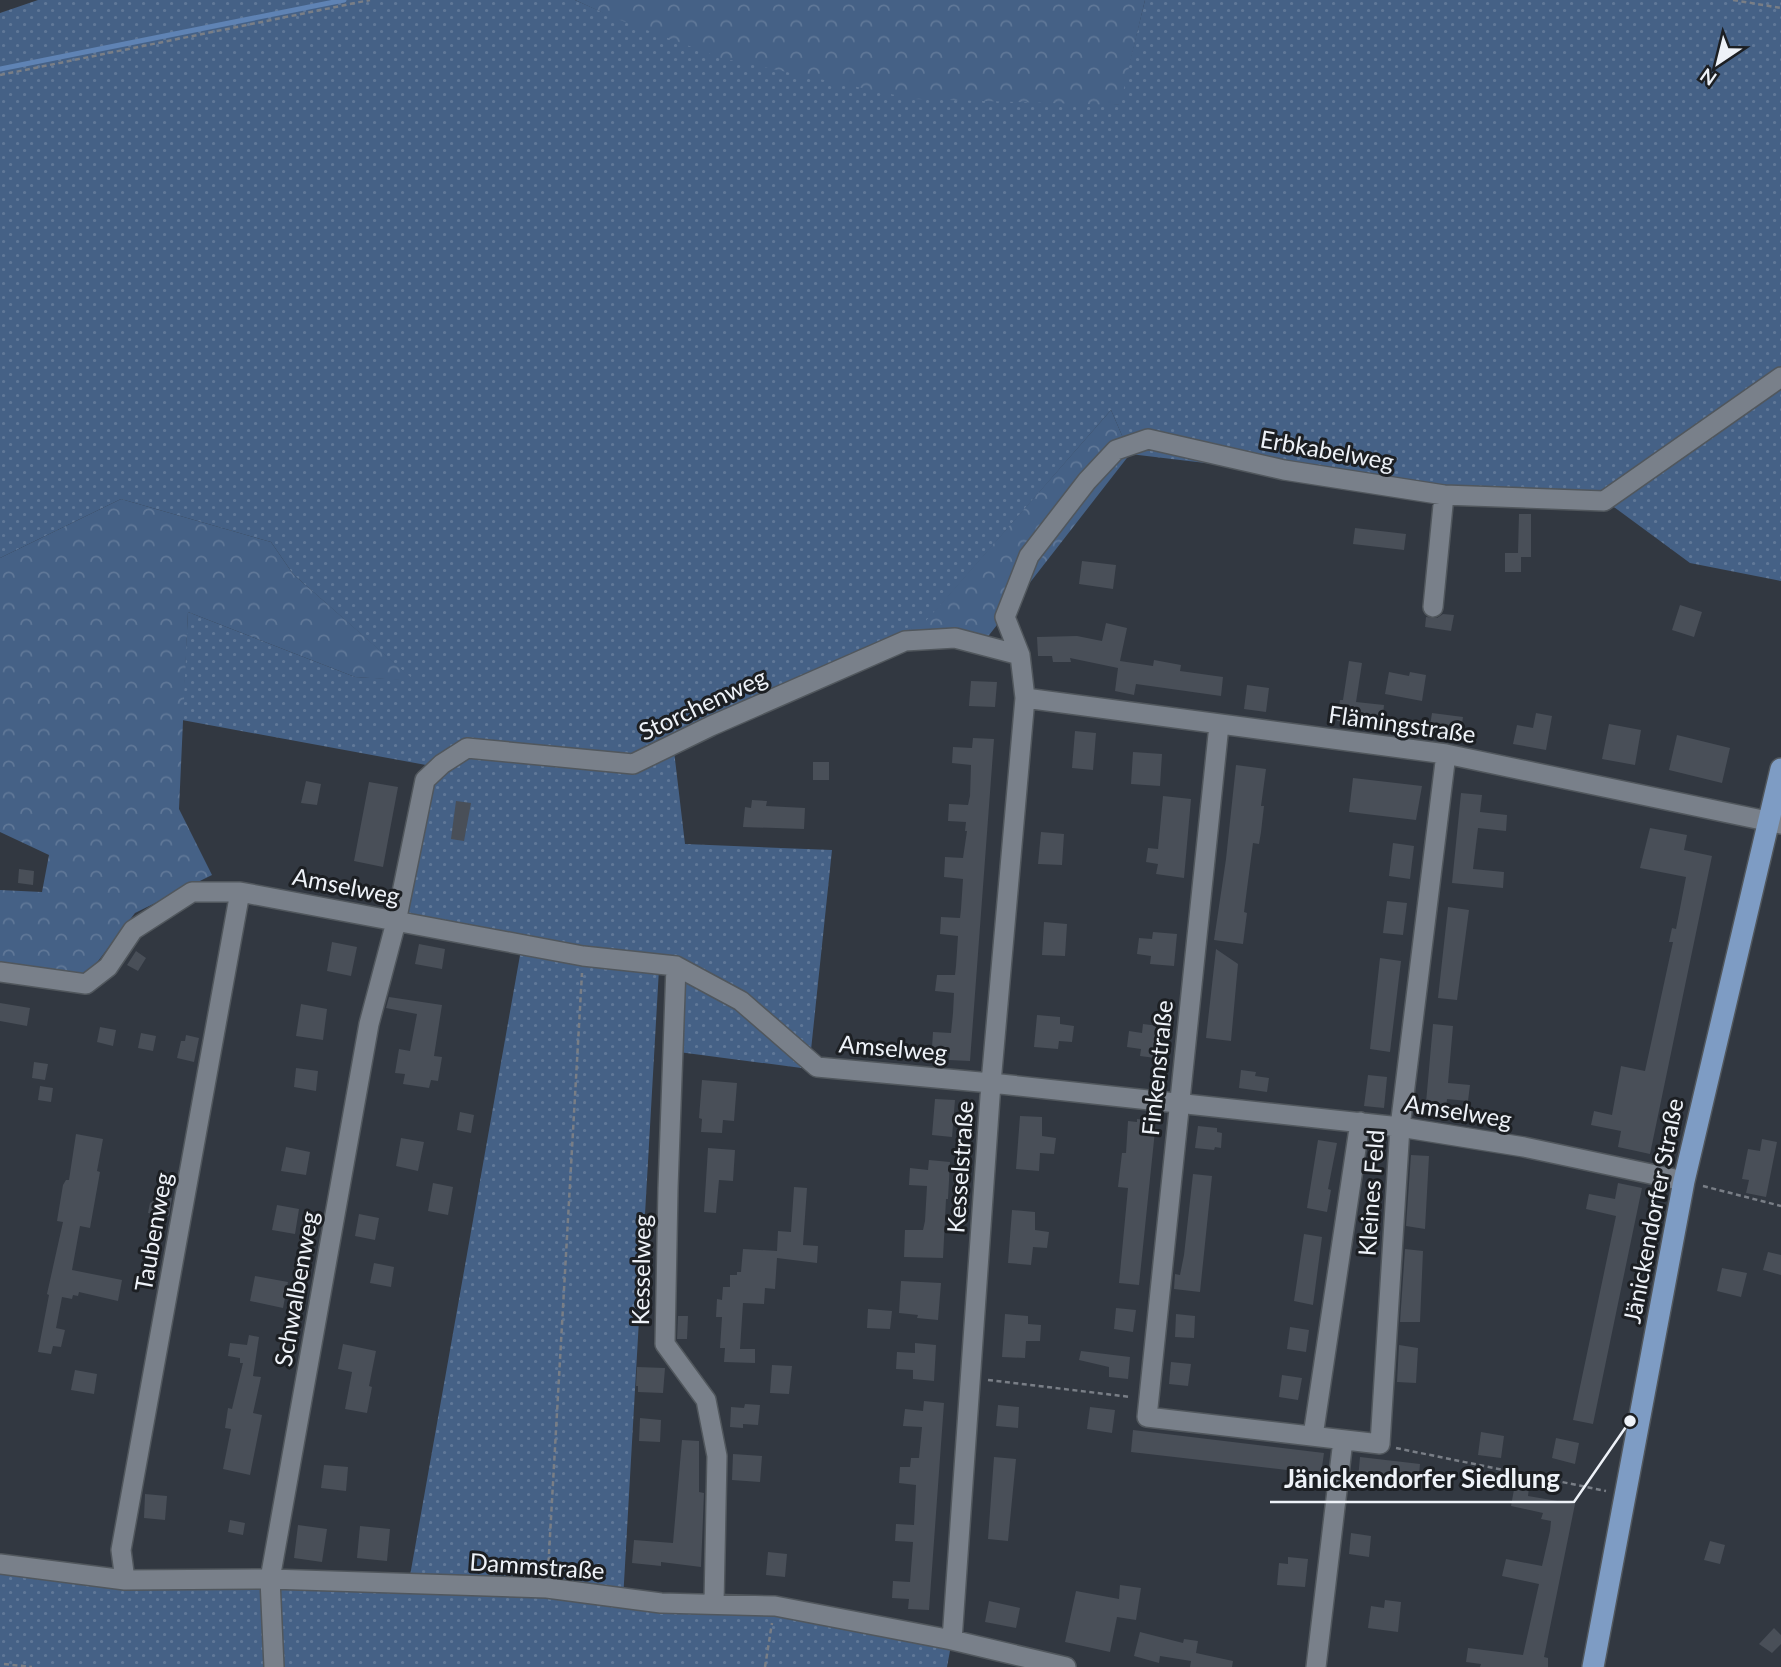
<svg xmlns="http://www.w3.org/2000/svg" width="1781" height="1667" viewBox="0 0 1781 1667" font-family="Lato,sans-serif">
<defs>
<pattern id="grass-dots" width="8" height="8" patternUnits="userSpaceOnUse" patternTransform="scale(1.75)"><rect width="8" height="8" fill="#456186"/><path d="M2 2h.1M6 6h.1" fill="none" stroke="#607898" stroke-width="1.8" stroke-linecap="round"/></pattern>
<pattern id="forest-crowns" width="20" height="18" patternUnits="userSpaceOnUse" patternTransform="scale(1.75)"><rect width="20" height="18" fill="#456186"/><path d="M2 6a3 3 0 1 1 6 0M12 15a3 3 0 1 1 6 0" fill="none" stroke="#607898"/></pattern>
</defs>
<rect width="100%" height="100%" fill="#323841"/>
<path fill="url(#grass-dots)" d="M38,0H575L602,12L1119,105L1145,0H1781V581L1690,563L1599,496L1437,491L1130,454L1111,410L925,623L672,734L685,844L832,850L809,1069L671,1051L669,971L659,969L623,1600L714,1603L952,1640L947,1667H0V1564L408,1587L522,944L399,920L426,765L182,720L188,612L355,677L413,680L293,574L271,542L121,499L0,558V13Z"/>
<path fill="url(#forest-crowns)" d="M575,0H1145L1120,105L914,99L721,58L612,17Z
M1111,410L1130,454L979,648L895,636L925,622Z
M121,499L271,542L293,574L415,681L355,677L188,612L179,809L212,875L135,913L85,978L0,964V890L42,892L49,855L0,832V558Z"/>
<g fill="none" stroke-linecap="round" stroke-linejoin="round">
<path stroke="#5f83b4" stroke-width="5" d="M0,69L344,0"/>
</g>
<path fill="#494f58" d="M1519,514H1531V557H1521V572H1505V553H1518Z
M1355,528L1406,534L1404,550L1353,544Z
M1082,561L1116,565L1113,589L1079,584Z
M1680,605L1702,612L1694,637L1672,630Z
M1443,614L1454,615L1451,631L1425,627L1426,617L1437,618Z
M1106,623L1127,628L1120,661L1153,666L1154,660L1181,665L1180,671L1223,677L1221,696L1136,684L1134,695L1115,691L1118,668L1070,658L1071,662H1053L1052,656H1038L1037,637L1077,636L1102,641Z
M1349,661L1362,663L1356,702L1384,705L1382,726L1337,721L1340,700H1343Z
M1389,672L1409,676L1410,672L1426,675L1422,701L1385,694Z
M971,681L997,682L995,707L969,706Z
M1247,685L1269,688L1266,712L1244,709Z
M1432,713L1463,717L1460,738L1429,732Z
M1536,713L1552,716L1546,750L1513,744L1517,725L1533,728Z
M1609,724L1641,730L1635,765L1602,759Z
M1075,731L1096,733L1093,770L1072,768Z
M1677,735L1730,748L1722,783L1669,770Z
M973,738L994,739L970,1061L949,1060L950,1050L932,1048L933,1032L951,1033L953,1013L954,993L935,991L937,975H955L956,966L958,936L940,934L941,917L960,918L961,909L963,879L944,877L945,857L963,858L967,831H965L966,822L948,821L949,804L968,805L970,796L971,765L952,763L953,747L972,748Z
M1133,752L1162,754L1160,786L1131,784Z
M813,762H829V780H813Z
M1236,765L1266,769L1261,806H1264L1261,832L1259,844L1253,843L1244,912L1247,913L1243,944L1214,940L1226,859Z
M1353,778L1422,786L1416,820L1349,812Z
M306,781L321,784L317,805L301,803Z
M369,782L398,787L383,867L354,861Z
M1461,793L1482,795L1480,812L1507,815L1506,831L1478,828L1473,869L1504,872L1503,888L1452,883Z
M1163,796L1191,799L1184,878L1156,874L1158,864L1146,862L1148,848L1158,849Z
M752,800L767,801L766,806L805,808L804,829L743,827L745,807L751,808Z
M456,801L471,803L464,841L451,839Z
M1650,828L1687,835L1684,850L1712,856L1650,1154L1618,1147L1621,1131L1591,1125L1594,1111L1612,1115L1621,1066L1645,1071L1673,942H1669L1672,928L1676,929L1686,877L1640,868Z
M1041,832L1064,834L1062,865L1038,864Z
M1393,843L1414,846L1410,879L1389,876Z
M19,869L34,871L33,885L18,883Z
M1387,901L1407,903L1403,935L1383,933Z
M1448,907L1469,910L1457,1000L1438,998Z
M1044,922L1067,924L1065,956L1042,955Z
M1153,932L1177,934L1174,966L1150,964L1151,956L1137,954L1139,938L1152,939Z
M332,942L357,947L351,976L327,971Z
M419,944L445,949L442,969L415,964Z
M1216,949L1238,964L1231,1041L1206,1038Z
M136,951L146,958L138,971L127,965Z
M1380,958L1401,961L1390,1052L1370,1049Z
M389,997L442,1005L434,1056L442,1057L438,1081L431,1080L429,1088L403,1084L405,1074L395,1073L399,1049L410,1051L417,1014L386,1008Z
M0,1003L30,1008L27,1026L0,1021Z
M301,1004L327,1009L323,1040L296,1036Z
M1037,1015L1060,1017V1024L1074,1026L1072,1042L1059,1041L1058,1049L1034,1047Z
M1143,1024L1167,1027L1163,1059L1140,1056L1141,1049L1127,1047L1129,1031L1142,1033Z
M1433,1024L1453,1026L1448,1083L1470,1085L1468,1101L1447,1099L1445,1116L1425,1114Z
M100,1027L116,1030L113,1046L97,1042Z
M141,1033L156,1036L153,1051L138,1048Z
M186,1035L199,1038L194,1062L177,1058L181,1041H185Z
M34,1062L48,1064L45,1080L32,1078Z
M296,1068L318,1071L316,1091L294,1087Z
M1241,1070L1256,1072L1255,1076L1269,1078L1267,1092L1239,1088Z
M1368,1075L1387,1077L1384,1108L1364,1106Z
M702,1080L737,1083L734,1121L723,1120L722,1133L701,1132L702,1119L699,1118Z
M40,1086L53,1088L51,1102L38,1100Z
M935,1099L955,1100L952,1137L932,1135Z
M460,1112L474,1115L471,1133L457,1130Z
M1020,1116L1042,1117V1136L1056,1138L1054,1154L1040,1153L1039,1171L1016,1169Z
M1137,1119L1156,1121L1139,1285L1119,1283L1128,1188L1118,1187L1122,1153H1126L1128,1121L1137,1122Z
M1198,1126L1217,1128V1132L1222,1133L1221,1148L1215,1147L1214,1150L1195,1148Z
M76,1134L103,1139L97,1171L100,1172L90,1228L80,1226L72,1270L122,1280L118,1301L79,1292L78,1296L73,1295L72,1299L62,1297L56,1328L65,1330L61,1347L53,1346L51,1354L38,1352L49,1295L47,1294L63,1222L57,1221L63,1185L66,1180H69Z
M401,1138L424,1142L418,1171L396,1166Z
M1762,1139L1777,1142L1766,1197L1746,1193L1749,1180L1742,1179L1748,1149L1760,1151Z
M1318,1140L1337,1143L1328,1189L1331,1190L1327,1212L1307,1208Z
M286,1147L310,1152L306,1175L281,1171Z
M708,1148L735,1150L733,1181L719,1180L716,1213L704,1212Z
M1411,1155L1429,1156L1425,1229L1406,1226Z
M929,1160L950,1162L948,1199H946L943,1258L904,1257L905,1230H923L925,1221L927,1186L909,1185L910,1168L928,1170Z
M1193,1174L1212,1176L1200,1292L1174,1289L1175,1274L1180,1275L1184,1255Z
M433,1183L453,1187L448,1215L428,1211Z
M1618,1183L1642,1188L1593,1424L1573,1420L1616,1216L1586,1209L1589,1194L1615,1199Z
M794,1187L807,1188L803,1245L818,1246L817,1263L777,1258L775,1289L765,1288L764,1304L743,1303L740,1349H755V1363L724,1362L725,1348H720L722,1317H716L717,1299L722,1300L723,1287H730V1275H737V1272H741L743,1249L777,1251L778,1231L791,1232Z
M160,1196L172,1198L169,1216L148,1213L150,1203Z
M277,1205L299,1209L295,1234L272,1230Z
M1012,1210L1035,1212V1230L1049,1232L1047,1248L1033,1247L1031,1265L1008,1263Z
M359,1214L379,1218L375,1240L355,1236Z
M1304,1234L1322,1237L1313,1305L1294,1301Z
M1405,1249L1423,1251L1420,1322H1400Z
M1768,1252L1781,1255V1275L1763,1270Z
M374,1263L394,1267L391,1287L370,1283Z
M1722,1268L1747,1273L1741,1297L1717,1291Z
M255,1276L288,1282L283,1308L250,1301Z
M901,1281L941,1283L938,1320L917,1318L918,1315L899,1313Z
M1116,1308L1136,1310L1133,1332L1114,1329Z
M868,1309L892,1311L890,1329L867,1328Z
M1005,1314L1028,1316V1324L1041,1325L1040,1341H1026L1025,1358L1002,1357Z
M1176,1314L1195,1316L1194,1338L1175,1337Z
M678,1316H688L687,1339H677Z
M1290,1327L1309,1330L1306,1352L1287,1349Z
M249,1335L259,1337L253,1376L261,1377L253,1413L262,1415L250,1475L223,1469L231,1429L225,1428L228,1408L232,1409L243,1363H240V1358L228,1356L230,1343L247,1345Z
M915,1343L936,1345L934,1381L913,1379V1370L896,1369L897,1352L915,1353Z
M343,1344L376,1351L369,1386L372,1387L367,1413L345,1409L352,1372L338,1369Z
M1399,1345L1418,1348L1416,1383L1397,1382Z
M1081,1351L1130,1357L1128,1379L1109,1377V1367L1079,1360Z
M1171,1362L1191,1364L1188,1386L1169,1384Z
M772,1365L792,1366L789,1394L770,1393Z
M637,1367L665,1368L663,1393L638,1392V1386H636Z
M75,1370L97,1374L94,1394L71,1390Z
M1282,1375L1302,1378L1298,1400L1279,1397Z
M924,1401L944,1403L929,1610L908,1609L909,1599L892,1598L893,1581L910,1582L913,1542L895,1541L896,1524L914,1525L916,1485L899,1483L900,1467H910L911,1458H919L922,1427L903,1426L905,1409L923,1411Z
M745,1404L760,1405L758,1425L743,1424V1428L730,1427L731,1407L744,1408Z
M998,1405L1019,1407L1018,1428L996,1426Z
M1090,1407L1115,1410L1112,1433L1087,1429Z
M640,1418L661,1420L660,1442L639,1441Z
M1133,1430L1324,1453L1321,1474L1131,1452Z
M1481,1432L1504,1436L1501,1458L1478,1455Z
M1556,1438L1579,1443L1575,1464L1552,1458Z
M682,1440L699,1441V1492L704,1493L701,1567L661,1562V1566L632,1563L634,1540L673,1543Z
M733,1454L762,1456L760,1482L732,1480Z
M994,1457L1016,1459L1008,1541L988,1539Z
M1360,1457L1420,1464L1418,1486L1358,1479Z
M324,1465L348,1467L346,1491L321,1488Z
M1515,1484L1529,1487L1528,1496L1575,1504L1544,1657L1548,1658V1667H1480L1481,1664L1466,1662L1468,1648L1523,1655L1539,1584L1502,1576L1506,1559L1542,1566L1550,1531L1551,1521L1541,1519L1543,1513L1511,1506Z
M145,1494L167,1496L165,1520L144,1518Z
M230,1520L245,1523L243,1535L228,1532Z
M298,1525L327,1529L322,1562L294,1558Z
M360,1526L390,1529L387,1561L357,1558Z
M1351,1533L1371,1536L1369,1557L1349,1554Z
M1710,1541L1725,1545L1720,1564L1704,1560Z
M768,1552L787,1554L785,1577L766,1575Z
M1288,1557L1308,1559L1305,1587L1277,1585L1279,1563L1288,1564Z
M1120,1585L1141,1588L1136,1620L1117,1617L1110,1652L1065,1642L1076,1591L1119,1599Z
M1385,1600L1401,1602L1398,1632L1368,1628L1371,1606L1384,1608Z
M989,1601L1020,1608L1016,1628L985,1622Z
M1774,1628L1781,1635V1644L1772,1653L1759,1644Z
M1140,1632L1183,1643L1184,1639L1198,1641L1196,1653L1233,1661L1232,1667H1190L1191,1661L1160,1656L1159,1663L1134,1656Z"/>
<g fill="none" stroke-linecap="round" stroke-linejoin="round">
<g stroke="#51575d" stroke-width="22">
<path id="minor" d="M1433,607L1444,495
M1025,698L1446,754L1781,824
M1219,725L1147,1417L1380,1444L1400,1127L1446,754
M676,966L668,1188L665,1344L706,1400L717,1456L714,1603
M0,972L86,984L108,967L133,930L192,892H240L583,956L676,966L741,1001L817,1067L991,1083L1400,1127L1524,1147L1684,1181
M1313,1436L1360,1122
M0,1564L125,1580L270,1579L547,1588L661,1603L775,1606L952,1640L1066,1667
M125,1580L121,1550L240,892
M952,1640L991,1083L1025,698L1020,655L1005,617L1029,556L1087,481L1116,450L1148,439L1284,470L1444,495L1604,501L1781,377
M274,1667L270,1579L369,1024L396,922L425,780L442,764L467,748L633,764L711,726L905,641L955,638L1020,655
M1316,1667L1343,1440"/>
</g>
<g stroke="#51575d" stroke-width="24">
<path id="major" d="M1593,1667L1684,1181L1781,769"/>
</g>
<path stroke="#797e86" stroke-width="2.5" stroke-dasharray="5 3.5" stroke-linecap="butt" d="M1733,0L1781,8
M0,75L370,0
M1703,1186L1781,1206
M988,1380L1131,1397
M1396,1448L1606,1491
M548,1571L582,973
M4,1664L32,1667
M765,1667L772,1623"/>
<use href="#minor" stroke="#79808a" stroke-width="19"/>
<use href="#major" stroke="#7e9cc4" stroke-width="21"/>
</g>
<g text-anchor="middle" stroke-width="6" stroke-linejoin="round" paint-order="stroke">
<g font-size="24" fill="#eef2f8" stroke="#1c1f23">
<text transform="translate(1327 451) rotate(10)" y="8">Erbkabelweg</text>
<text transform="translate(703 705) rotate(-25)" y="8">Storchenweg</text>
<text transform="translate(1402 725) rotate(8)" y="8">Flämingstraße</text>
<text transform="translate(346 887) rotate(11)" y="8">Amselweg</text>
<text transform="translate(893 1049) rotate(5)" y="8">Amselweg</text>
<text transform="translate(1158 1068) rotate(-84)" y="8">Finkenstraße</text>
<text transform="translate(1458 1112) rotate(9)" y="8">Amselweg</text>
<text transform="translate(961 1167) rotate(-86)" y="8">Kesselstraße</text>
<text transform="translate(1372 1193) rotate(-86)" y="8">Kleines Feld</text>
<text transform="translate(1654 1211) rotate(-79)" y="8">Jänickendorfer Straße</text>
<text transform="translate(154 1232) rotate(-80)" y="8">Taubenweg</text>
<text transform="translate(642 1270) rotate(-89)" y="8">Kesselweg</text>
<text transform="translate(297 1289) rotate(-80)" y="8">Schwalbenweg</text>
<text transform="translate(537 1567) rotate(4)" y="8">Dammstraße</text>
</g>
</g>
<path fill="none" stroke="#eef2f8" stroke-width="2.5" d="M1630 1421L1574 1502H1270"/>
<circle fill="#eef2f8" stroke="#1c1f23" stroke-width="2.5" cx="1630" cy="1421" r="7"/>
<g font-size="26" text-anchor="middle" font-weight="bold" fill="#eef2f8" stroke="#1c1f23" stroke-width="6" stroke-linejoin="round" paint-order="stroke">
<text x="1422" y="1488">Jänickendorfer Siedlung</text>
</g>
<g transform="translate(1718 63) rotate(215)" stroke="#1c1f23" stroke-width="5" paint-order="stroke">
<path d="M0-5L12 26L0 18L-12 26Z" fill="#eef2f8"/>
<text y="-10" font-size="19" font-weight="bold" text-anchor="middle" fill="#eef2f8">N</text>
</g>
</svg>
